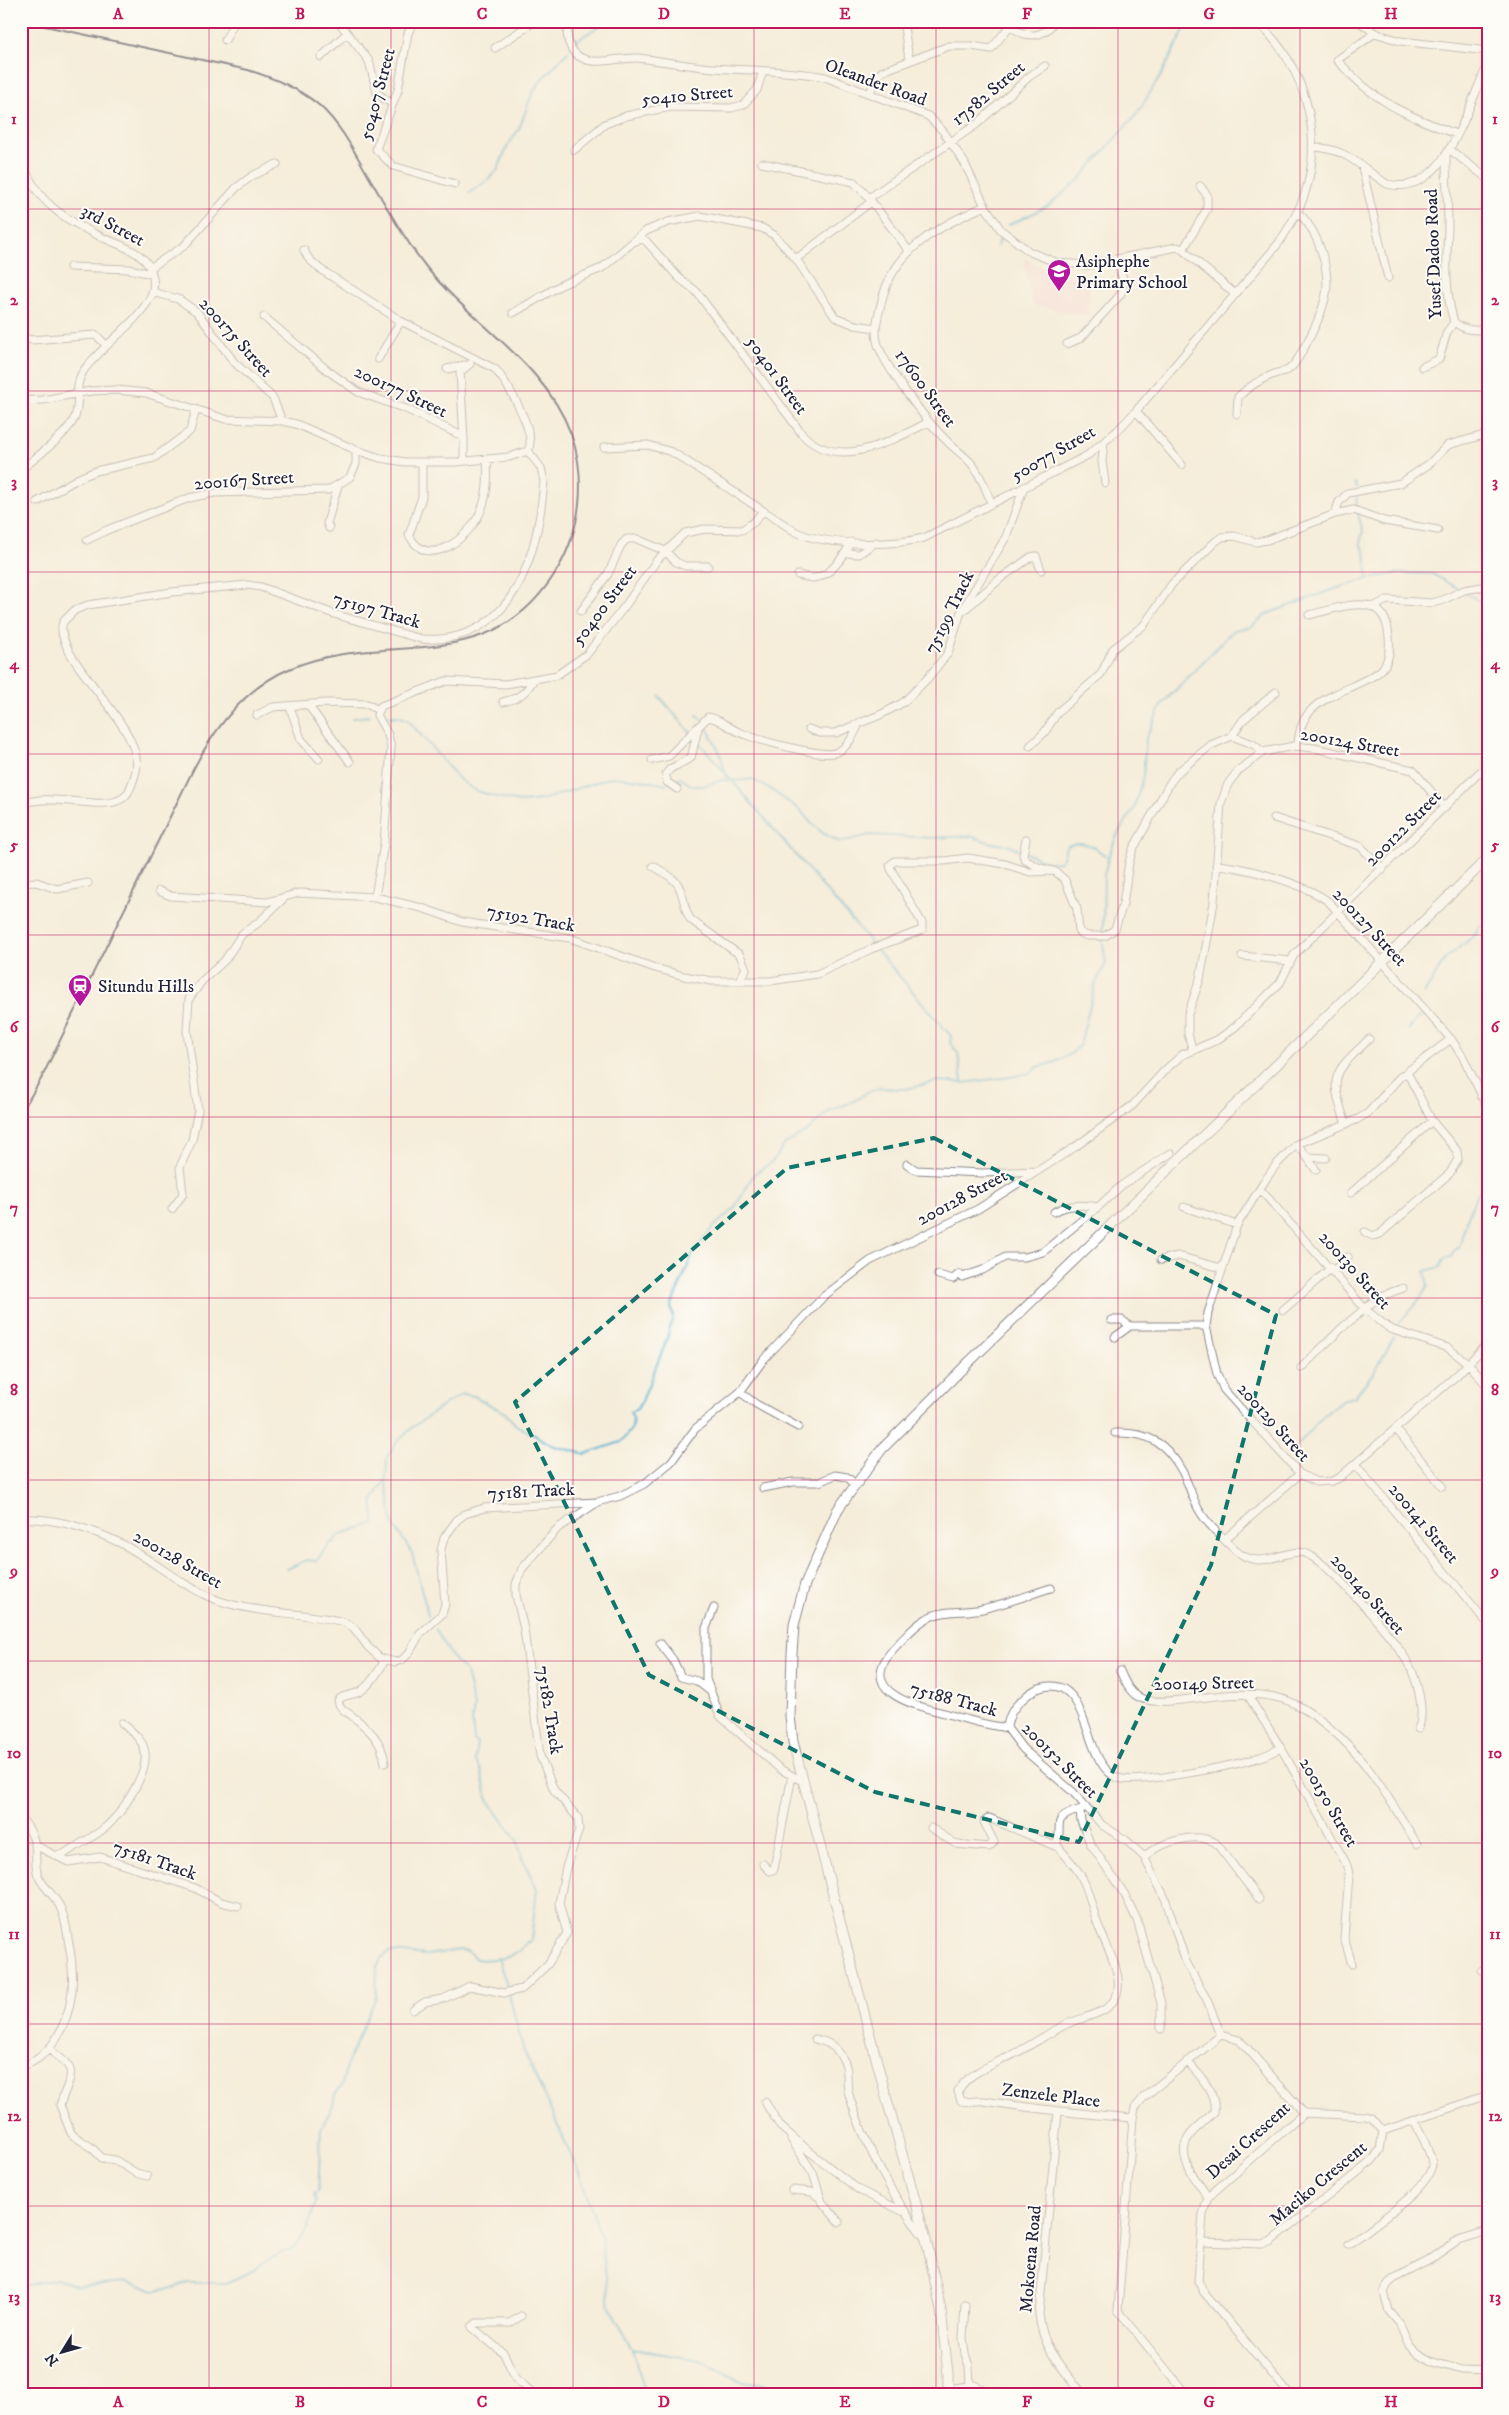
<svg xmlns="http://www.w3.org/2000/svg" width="1509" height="2415" viewBox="0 0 1509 2415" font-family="'IM FELL DW Pica',serif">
<rect width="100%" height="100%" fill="#fdfcf7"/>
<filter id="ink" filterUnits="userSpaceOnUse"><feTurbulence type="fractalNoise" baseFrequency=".02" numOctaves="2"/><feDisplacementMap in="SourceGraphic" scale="10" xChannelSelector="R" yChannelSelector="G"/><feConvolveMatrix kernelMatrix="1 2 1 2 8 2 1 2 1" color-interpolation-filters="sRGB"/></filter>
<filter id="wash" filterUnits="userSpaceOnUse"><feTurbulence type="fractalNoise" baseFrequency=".0096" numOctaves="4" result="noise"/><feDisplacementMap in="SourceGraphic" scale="20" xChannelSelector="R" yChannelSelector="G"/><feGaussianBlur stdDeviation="1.12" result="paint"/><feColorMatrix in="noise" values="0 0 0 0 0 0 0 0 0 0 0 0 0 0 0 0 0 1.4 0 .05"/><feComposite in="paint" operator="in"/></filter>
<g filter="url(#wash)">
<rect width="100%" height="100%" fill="#f5edda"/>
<path fill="#f7d0cf" d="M1024,258L1059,276L1089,279L1088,316L1033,305L1024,264Z"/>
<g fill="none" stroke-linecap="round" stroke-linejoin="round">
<path stroke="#4eafcd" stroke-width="2" d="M576,41L607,21
M469,193L487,181L498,169L507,147L519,129L532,94L542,79L568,52
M1009,225L1048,206L1079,180L1138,112L1163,72L1183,32L1185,21
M997,246L1001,237
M1355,483L1357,488
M1356,508L1357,494
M1358,513L1363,532L1360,543L1365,552L1368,579
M1464,592L1488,606
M659,696L691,733
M697,715L702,720
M387,717L398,716L408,720L459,779L474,790L496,797L520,802L542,800L612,777L641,780L667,785
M352,718L370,716
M705,724L720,753L727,779
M697,740L873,945
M671,783L680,778L692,786H703L723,780L737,781L752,779L770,789L800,810L811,823L824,834L840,842L870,835L934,838L970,836L992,843L1010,846L1022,851
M1026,853L1046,862H1060L1063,858L1066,847C1080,837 1097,848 1108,858
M1103,933L1104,875L1109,855L1118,833L1134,809L1143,776L1146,738L1162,704L1234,630L1251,627L1267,614L1326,592L1363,580L1398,573L1433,574L1460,590
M876,949L951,1036L950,1043L958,1053L962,1082
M1424,994L1445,959L1475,935L1480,926L1488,921
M1408,1030L1417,1019L1425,1014
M1398,1323C1410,1312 1420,1300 1428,1286L1425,1271L1440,1267L1445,1258L1451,1257L1455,1250L1459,1248C1464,1227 1472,1200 1484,1184L1488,1186
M1299,1444C1311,1429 1334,1400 1354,1397L1375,1371L1394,1337
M386,1479L393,1524L412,1553L428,1615
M287,1569L307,1560L316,1561L330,1543L334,1542L338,1535L375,1523L372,1502L386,1479L387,1457L398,1441L413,1427L445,1404L463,1394L474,1396L505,1413L516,1425L554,1446L585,1454L621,1442L632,1428L633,1418L630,1412L637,1409L642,1401L666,1342L673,1317L671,1307L693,1253L713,1227L734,1209L754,1174L772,1162L785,1144L809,1130L828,1112L856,1100L867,1092L880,1088L906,1089L938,1081L963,1083L1010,1077L1031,1073L1037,1067L1053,1063L1072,1053L1080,1045L1096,982L1106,964L1102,938
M498,1958L508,1989
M509,1994L523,2049L580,2175L601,2237L610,2307L632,2349L646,2394
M21,2286L57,2279L78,2286L127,2282L155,2290L168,2289L188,2283H226L252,2271L272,2257L294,2248L308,2227L316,2202L314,2194L318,2192L321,2129L333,2105L335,2094L342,2086L346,2066L376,1997L377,1967L381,1958L389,1952L427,1955L459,1950L468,1951L476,1959L482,1960L505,1958L519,1952L527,1942L531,1941L537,1889L522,1858L517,1840L487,1798L481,1770L475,1760L477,1743L474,1740L472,1720L474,1707L466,1672L454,1660L436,1630
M632,2349L701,2360L741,2382L803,2389L820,2394"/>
</g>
</g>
<g filter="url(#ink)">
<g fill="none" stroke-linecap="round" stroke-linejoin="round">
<g stroke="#8c888a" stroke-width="9">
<path id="minor" d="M338,21L369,61L377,93L392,104
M414,21L408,33L398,90L376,149L393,166L455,184
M571,21C563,35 569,53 584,59C599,65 621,57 638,58C663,61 688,66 714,68C751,71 788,70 825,77L928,116L943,131L964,162L985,206L1001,230L1030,252L1058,263L1087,265L1177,247L1183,250L1235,294
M903,21L909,59
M1007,21C1019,38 1044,41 1054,21
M1358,21L1375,33
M225,40L235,21
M495,48L535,21
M321,57L347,33
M21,76L23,75
M870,94L875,78L883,71L949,46H971L991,49L1010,26
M1456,134C1404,114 1375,103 1337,60L1375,33L1400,41L1488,51
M1312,147C1347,148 1359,166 1387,184C1446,199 1467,105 1488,65
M1449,149L1488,179
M574,150L605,124L626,116L670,107L731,108L743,105L757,90L763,71
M1446,156C1446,179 1448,203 1448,226C1447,259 1444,289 1454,322
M21,161C28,177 37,194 50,205C62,217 80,226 95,234C116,245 149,250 153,278C154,284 154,290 151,296C138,322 102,346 84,370C73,385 81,400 75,417C68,434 36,457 21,470
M762,163L854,182L869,198L909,251
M1362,167L1388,278
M869,198L977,124L1030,76L1045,66
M985,206C941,225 894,249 882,300C879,313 874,327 877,341C882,364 928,423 946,440C954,449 964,455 971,463C981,474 986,491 992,504
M633,242L642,239L646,241L679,278L696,291L802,434C838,472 891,441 929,422
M304,250L308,258L320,269L401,321L495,369C507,383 538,434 528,451
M1183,250L1207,209V195L1200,186
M796,259L871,202
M70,267L129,269L152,274
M150,268L184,246L236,188L252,176L277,164
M152,292L178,299L197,312L234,362L273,398L282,421
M513,313L561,285L602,268L646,231L668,222L700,216L762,228L774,235L796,259L835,317L855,325L876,328
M264,317L327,370L358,392L406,409L462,436L464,440V461
M1454,322C1466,331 1474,331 1488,329
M22,337L31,340L96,335L106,345
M1067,344L1081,338L1121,294L1124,281L1116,261
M378,359L401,321
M1422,367L1439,359L1447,332L1454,322
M447,369L465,365
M1487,391H1488
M21,401L43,400L91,391L116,390L146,393L225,419L282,421L296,424L356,450L380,458L405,462H456L509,457L528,451
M1136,411L1182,465
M1237,414L1238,397C1249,386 1263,378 1277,373C1280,372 1285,372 1288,370C1295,366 1300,355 1304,348C1312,334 1321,315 1325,299C1332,273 1318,229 1297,212
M464,439L460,372L470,364
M1104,442L1102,461L1105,483
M604,447L648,445L672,452L796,532C828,546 890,546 924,538L1088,455L1117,431L1136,411L1278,244C1289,228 1299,212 1305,193C1325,132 1303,63 1256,21
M422,463V497L409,535C428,572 469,537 480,513C488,495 488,478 487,459
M37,502L79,478L96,471L154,458L190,431L196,410
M1335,514L1339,502L1348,493L1401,483L1429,464L1448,445L1488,434
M329,528L327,523L338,486
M87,540L107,530L189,498L214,493L329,490L350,477L356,464V450
M846,553L859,554L876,542
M798,575C803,576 809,578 814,578C830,577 845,555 851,542
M1375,606L1387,600L1432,603L1443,600L1464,590L1488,586
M581,611L608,574L621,545L627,539H637L665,551L676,562L685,566H708
M963,611L1001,578L1031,557L1036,556L1041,570
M503,702C517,699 525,694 533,681
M308,705L350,762
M290,707L301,739L319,759
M257,715L273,707L326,703L367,704L378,710
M809,729L820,733H836L882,714L904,702L927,679L948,653L961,612L1006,537L1024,487
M1232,736L1253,744L1263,752
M1030,746L1044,733L1058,712L1101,674L1113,649L1144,625L1172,584L1216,541L1222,537L1234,536L1256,542L1267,540L1335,514L1354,510L1384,521L1438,530
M1298,746C1299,703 1330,698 1363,681C1369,678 1377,675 1382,669C1390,660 1390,648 1389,637C1385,587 1342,608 1309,615
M652,760L669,756L708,717C719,718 729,728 739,732C754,739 824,759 837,752C849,747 855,732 860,722
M677,789L667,782L666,774L670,769L691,758L698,728
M21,805C49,790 101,813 123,798C130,793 132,783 135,775C151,729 50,658 63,622L75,610L88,605L172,592L247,585L261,587L334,614L421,639C514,645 538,555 544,481L541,468L528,451
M1274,818L1360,846L1383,869
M1026,839L1023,855L1025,860L1038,867L1056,872L1065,880L1077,909L1079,932L1087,936H1105L1115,929L1123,904L1129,862L1133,849L1171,781L1178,772L1211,745L1232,736L1243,720L1276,692
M1216,865C1245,867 1306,884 1329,902L1451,1039L1463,1057L1488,1108
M653,866C663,872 676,878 680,889C685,900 684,911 691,920L740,955L746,969L739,980
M21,883L36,882L57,889L88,883
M159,891L171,896L267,902L299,893L375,897L422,908L462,922L570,938L655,968L684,976L712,981H770L817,974L871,949L922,930V923L891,869L890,865L895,861H944L968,858L1005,864L1030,872L1053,871
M375,897L384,844L391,747L388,735L377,715L381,706L446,681L506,684L557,675L587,654L625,606L657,560L685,533L705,529L742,530L754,522L763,511
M1242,956L1290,961
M1451,1039L1400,1077L1368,1113L1358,1119L1297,1144L1276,1165L1266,1179L1237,1225L1208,1313L1206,1326L1217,1374L1224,1390L1300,1474L1316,1482L1332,1481L1339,1478L1457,1375L1488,1343
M1193,1051L1188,1034V1014L1200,979L1209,931L1214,902L1221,803L1228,784L1238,771L1263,752L1294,746L1314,748L1413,770L1445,808
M1481,1096L1488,1090
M1346,1124C1329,1074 1332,1075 1369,1039
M1297,1144L1307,1157L1326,1158
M1307,1157L1316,1170
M907,1164L916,1170L982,1173L1038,1171
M1260,1189L1366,1310L1390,1329L1448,1348L1469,1364L1488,1387
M1351,1193L1432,1121
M1184,1207L1237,1225
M172,1209L183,1194L180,1167L192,1140L198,1110L187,1031L189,999L202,981L225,960L242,934L258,923L283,899
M1054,1212C1068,1204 1083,1204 1098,1207
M1365,1232L1373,1236L1380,1234L1450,1173L1458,1159L1457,1151L1432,1121L1407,1072
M1161,1260L1178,1256L1221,1268
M1333,1271L1348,1257
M938,1275L953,1279L959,1274L962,1277L983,1270L1005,1257H1025L1043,1252L1098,1207L1122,1185L1171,1153
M1283,1310L1331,1268
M1111,1320H1122L1130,1326
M1115,1337L1130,1326H1206
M1301,1368L1344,1326L1379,1297L1403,1288
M740,1392L756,1404L798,1427
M1396,1429L1442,1486
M1115,1433C1148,1432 1166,1442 1182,1471C1189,1484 1192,1498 1199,1510C1207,1524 1222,1538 1234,1549C1263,1576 1287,1543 1309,1555C1334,1568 1394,1638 1408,1663C1417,1679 1426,1712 1418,1729
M1356,1465L1488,1624
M763,1488L793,1482H819L835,1475L847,1477L855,1484
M21,1519C54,1517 95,1530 124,1545C157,1563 184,1588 220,1601C259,1614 304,1612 344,1622L354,1628L368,1647L380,1658L395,1662L402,1660L409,1653L420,1634L442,1614L445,1604L441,1550L444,1538L457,1520L465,1514L484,1508L597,1502L620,1496L644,1484L671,1462L695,1429L740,1392L764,1359L824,1296L870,1261L978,1209L1075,1147L1133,1105L1165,1070L1182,1055L1217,1040L1235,1027L1280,983L1294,955L1488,764
M1225,1539L1300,1474
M714,1608L706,1628V1679L720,1716L780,1769L802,1781
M660,1643L673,1660L681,1677L697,1681L711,1692
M385,1660C379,1671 370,1686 359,1692C352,1696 342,1694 338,1701C340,1709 345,1711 351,1715C369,1729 382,1740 385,1763
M1120,1671C1125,1682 1130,1695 1143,1699C1155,1703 1168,1701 1181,1700C1216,1696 1265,1687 1297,1705C1356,1739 1383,1788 1417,1844
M1247,1694L1281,1748L1347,1865L1349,1875L1344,1938L1352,1964
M1007,1728C987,1725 967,1720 948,1714C912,1705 851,1691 898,1644C906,1636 915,1625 926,1619C942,1609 964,1613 982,1609C1005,1604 1028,1595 1051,1588
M1080,1810L1081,1821L1090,1843L1125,1895L1137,1920L1161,2003V2029
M21,1818C28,1827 33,1834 35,1845C37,1855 34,1865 38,1875C43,1888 56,1896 61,1909C65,1919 67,1929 68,1939C76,1977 75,2012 52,2045C45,2054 33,2064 21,2066
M931,1828L956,1844L989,1847L994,1842L984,1822L989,1818L1055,1846C1067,1828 1045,1819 1082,1809
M35,1845L68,1862L100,1857L195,1888L221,1902L238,1906
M1057,1845C1065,1856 1076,1866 1082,1878C1091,1895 1093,1915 1101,1932C1108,1950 1123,1975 1117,1994C1110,2015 1084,2016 1067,2024C1048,2033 1032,2045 1014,2054C994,2065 969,2071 958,2091L961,2101C969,2103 977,2100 984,2101C1034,2109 1083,2114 1133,2118
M56,1856L64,1854C77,1845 94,1837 106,1827C121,1814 148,1774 145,1753C144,1740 131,1731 122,1723
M1144,1857C1160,1842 1196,1831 1216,1843L1259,1899
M763,1864L770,1871L774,1869L792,1776
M1481,1970L1488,1968
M413,2010L425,2002L443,1999L470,1986L504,1993L522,1989L548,1964L567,1933L559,1903L566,1867L579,1830L578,1818L554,1790L540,1756L524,1629L516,1595V1584L522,1569L558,1528L595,1504
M1221,2035L1207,2000L1186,1962L1165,1898L1144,1857L1127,1841L1102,1825L1073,1792L1023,1749L1007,1728C1008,1716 1013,1707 1023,1699C1031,1691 1038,1687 1050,1686C1091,1684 1083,1765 1118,1778C1137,1785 1239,1765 1260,1757C1267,1755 1274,1751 1281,1748
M815,2039C829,2042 837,2047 844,2061C850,2072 845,2083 849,2095C864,2143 892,2198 924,2237
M48,2049C81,2071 71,2072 60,2105L71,2133L74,2136L91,2147L102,2158L115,2160L136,2173L147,2176
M1187,2061C1199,2075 1217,2092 1214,2112C1206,2120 1198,2126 1191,2134C1173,2155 1196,2179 1208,2197
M765,2102L781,2127L810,2152L859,2190L902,2211
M1058,2112L1039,2314C1042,2348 1062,2368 1083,2394
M1383,2131L1488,2095
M791,2139L813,2173L822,2202L839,2222
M792,2190L812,2192L821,2199
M1488,2231L1458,2240L1428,2261L1395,2278L1388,2284L1384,2292L1389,2311L1400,2324L1409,2345L1417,2353L1433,2362L1462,2370L1488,2371
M1202,2242L1262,2244L1270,2242L1372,2161L1380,2150L1383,2131L1372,2118L1365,2116L1304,2113
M1349,2244C1367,2230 1434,2186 1432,2163C1430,2149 1420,2134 1414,2121
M965,2305L963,2338L965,2354L969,2366L970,2386
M521,2316L510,2323H477L472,2327L504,2354L516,2379L534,2394
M948,2389L974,2385L993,2394
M1186,2394L1118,2310L1133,2118L1135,2108L1144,2097L1221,2035L1239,2040L1247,2048L1304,2113L1208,2197L1203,2214L1198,2281L1203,2291L1289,2394"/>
</g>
<g stroke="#8c888a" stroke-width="11">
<path id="tertiary" d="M948,2394V2374L941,2310L926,2239L887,2100L793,1742L790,1716L792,1654L794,1625L805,1584L838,1509L882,1449L968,1363L1294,1048L1488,858"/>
</g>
<use href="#minor" stroke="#fff" stroke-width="7"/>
<use href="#tertiary" stroke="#fff" stroke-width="9"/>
<path stroke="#22223b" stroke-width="2" d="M21,1113L41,1079L194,768C216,726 245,688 289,669C384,627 489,683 557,570C581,530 587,479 571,434C545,363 473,325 427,268C405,240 387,208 369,177C355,153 341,125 320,106C299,88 273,78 248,70L22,21"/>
</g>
</g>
<path d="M0 0H1509V2415H0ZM934,1138L1276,1315L1211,1565L1079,1842L875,1792L649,1675L515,1402L787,1168Z" fill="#f5edda" fill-opacity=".55" fill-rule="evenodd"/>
<path fill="none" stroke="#0f766e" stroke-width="4" stroke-dasharray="10 6" stroke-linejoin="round" d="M934,1138L1276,1315L1211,1565L1079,1842L875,1792L649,1675L515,1402L787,1168Z"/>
<path fill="none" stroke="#c2185b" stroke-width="1" stroke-opacity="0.55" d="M209,21V2394M391,21V2394M573,21V2394M754,21V2394M936,21V2394M1118,21V2394M1300,21V2394M21,209H1488M21,391H1488M21,572H1488M21,754H1488M21,935H1488M21,1117H1488M21,1298H1488M21,1480H1488M21,1661H1488M21,1843H1488M21,2024H1488M21,2206H1488"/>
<defs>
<g id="school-pin" transform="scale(1.25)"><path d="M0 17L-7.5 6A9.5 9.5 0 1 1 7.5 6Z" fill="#b5179e" stroke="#fdfcf7"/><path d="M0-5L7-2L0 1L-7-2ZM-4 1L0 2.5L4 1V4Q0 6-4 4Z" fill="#fff"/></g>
<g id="station-pin" transform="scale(1.25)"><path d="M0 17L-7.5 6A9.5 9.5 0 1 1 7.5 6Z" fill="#b5179e" stroke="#fdfcf7"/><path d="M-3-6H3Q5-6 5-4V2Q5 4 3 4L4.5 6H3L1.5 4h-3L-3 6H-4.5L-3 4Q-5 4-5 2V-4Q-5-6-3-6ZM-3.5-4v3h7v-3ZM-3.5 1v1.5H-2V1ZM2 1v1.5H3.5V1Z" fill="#fff"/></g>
</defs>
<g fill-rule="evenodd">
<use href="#school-pin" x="1059" y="271"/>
<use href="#station-pin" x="80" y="986"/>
</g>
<g text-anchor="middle" stroke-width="4" stroke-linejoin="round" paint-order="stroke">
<g font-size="18" fill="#22223b" stroke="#fdfcf7">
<text transform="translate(876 82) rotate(20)" y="6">Oleander Road</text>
<text transform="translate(988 93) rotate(-40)" y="6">17582 Street</text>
<text transform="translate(377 94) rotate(-75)" y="6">50407 Street</text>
<text transform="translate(687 95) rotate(-5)" y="6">50410 Street</text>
<text transform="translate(113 225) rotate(28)" y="6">3rd Street</text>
<text transform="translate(1433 254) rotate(-92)" y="6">Yusef Dadoo Road</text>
<text transform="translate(236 337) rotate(48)" y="6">200175 Street</text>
<text transform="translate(777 375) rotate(54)" y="6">50401 Street</text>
<text transform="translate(926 388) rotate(54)" y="6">17600 Street</text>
<text transform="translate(401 391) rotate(25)" y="6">200177 Street</text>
<text transform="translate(1053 453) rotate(-30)" y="6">50077 Street</text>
<text transform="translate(244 480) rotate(-4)" y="6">200167 Street</text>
<text transform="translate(604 605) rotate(-53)" y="6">50400 Street</text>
<text transform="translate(377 610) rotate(16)" y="6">75197 Track</text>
<text transform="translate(949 612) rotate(-64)" y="6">75199 Track</text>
<text transform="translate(1350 742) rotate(10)" y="6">200124 Street</text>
<text transform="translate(1403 828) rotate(-45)" y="6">200122 Street</text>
<text transform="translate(531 918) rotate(10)" y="6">75192 Track</text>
<text transform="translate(1370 927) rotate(47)" y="6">200127 Street</text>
<text transform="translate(962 1197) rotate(-28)" y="6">200128 Street</text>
<text transform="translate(1355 1270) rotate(48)" y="6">200130 Street</text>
<text transform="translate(1274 1422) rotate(48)" y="6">200129 Street</text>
<text transform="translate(531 1491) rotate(-3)" y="6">75181 Track</text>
<text transform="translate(1424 1523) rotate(50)" y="6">200141 Street</text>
<text transform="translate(178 1559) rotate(30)" y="6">200128 Street</text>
<text transform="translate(1368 1594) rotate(48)" y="6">200140 Street</text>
<text transform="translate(1204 1683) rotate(-1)" y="6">200149 Street</text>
<text transform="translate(954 1699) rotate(15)" y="6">75188 Track</text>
<text transform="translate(550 1710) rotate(81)" y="6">75182 Track</text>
<text transform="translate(1060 1760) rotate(45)" y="6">200152 Street</text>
<text transform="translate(1329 1802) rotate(60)" y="6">200150 Street</text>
<text transform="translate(155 1860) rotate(19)" y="6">75181 Track</text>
<text transform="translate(1051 2095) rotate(7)" y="6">Zenzele Place</text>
<text transform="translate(1248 2140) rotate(-42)" y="6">Desai Crescent</text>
<text transform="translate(1318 2183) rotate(-40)" y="6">Maciko Crescent</text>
<text transform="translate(1030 2259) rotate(-85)" y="6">Mokoena Road</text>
</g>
<g font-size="18" fill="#22223b" stroke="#fdfcf7" text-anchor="start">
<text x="1076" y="267">Asiphephe<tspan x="1076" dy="21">Primary School</tspan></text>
<text x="98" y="992">Situndu Hills</text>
</g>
</g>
<rect width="1509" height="2415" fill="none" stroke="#fdfcf7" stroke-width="55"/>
<g transform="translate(62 2352) rotate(233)" stroke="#fdfcf7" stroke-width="4" paint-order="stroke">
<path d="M0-4L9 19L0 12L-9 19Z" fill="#22223b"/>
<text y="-8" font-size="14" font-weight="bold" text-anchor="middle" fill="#22223b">N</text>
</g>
<rect x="28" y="28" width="1454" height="2360" fill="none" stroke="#c2185b" stroke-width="2"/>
<g font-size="16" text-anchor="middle" font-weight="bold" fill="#c2185b">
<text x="118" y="19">A</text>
<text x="300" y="19">B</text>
<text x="482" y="19">C</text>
<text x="664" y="19">D</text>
<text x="845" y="19">E</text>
<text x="1027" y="19">F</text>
<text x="1209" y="19">G</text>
<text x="1391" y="19">H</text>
<text x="14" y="124">1</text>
<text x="1495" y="124">1</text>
<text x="14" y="305">2</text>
<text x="1495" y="305">2</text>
<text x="14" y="487">3</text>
<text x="1495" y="487">3</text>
<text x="14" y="669">4</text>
<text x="1495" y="669">4</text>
<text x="14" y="850">5</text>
<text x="1495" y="850">5</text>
<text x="14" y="1032">6</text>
<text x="1495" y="1032">6</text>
<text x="14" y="1213">7</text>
<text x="1495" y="1213">7</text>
<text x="14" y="1395">8</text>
<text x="1495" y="1395">8</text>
<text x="14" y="1576">9</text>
<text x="1495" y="1576">9</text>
<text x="14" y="1758">10</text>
<text x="1495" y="1758">10</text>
<text x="14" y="1939">11</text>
<text x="1495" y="1939">11</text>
<text x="14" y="2121">12</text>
<text x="1495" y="2121">12</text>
<text x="14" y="2302">13</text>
<text x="1495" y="2302">13</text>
<text x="118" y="2407">A</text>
<text x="300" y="2407">B</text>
<text x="482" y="2407">C</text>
<text x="664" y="2407">D</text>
<text x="845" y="2407">E</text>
<text x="1027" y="2407">F</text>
<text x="1209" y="2407">G</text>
<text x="1391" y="2407">H</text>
</g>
</svg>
